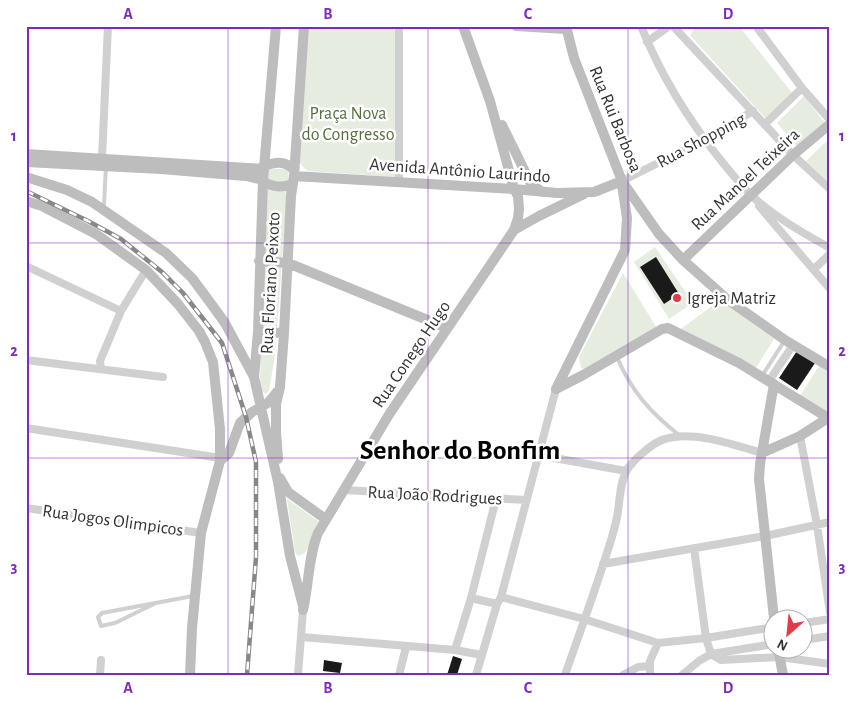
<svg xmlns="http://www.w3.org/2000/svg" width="856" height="701" viewBox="0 0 856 701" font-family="'Alegreya Sans',sans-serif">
<rect width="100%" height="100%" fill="#fff"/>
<path fill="#e6ecdf" d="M308,26H394L396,29V177L308,171L303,167L297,159Z
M696,26H739L793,94L766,119L690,35Z
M804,96L825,123L799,149L777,123Z
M830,138V183L806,161Z
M267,169H289L275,355L269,391L265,394L260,389L261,306Z
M655,247L693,303L669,319L634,262Z
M623,273L658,330L587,370L581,368L579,357Z
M720,300L774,339L756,368L681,329Z
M819,366L830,374V415L800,396Z
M287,499L321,523L305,553L298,556L295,552Z"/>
<path fill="#1a1a1a" d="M656,257L679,294L664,304L640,267Z
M797,351L815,363L797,390L779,378Z
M453,656L462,659L457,675H447Z
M324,660L342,663L340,673L323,671Z"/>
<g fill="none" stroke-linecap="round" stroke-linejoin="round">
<path stroke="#d0d0d0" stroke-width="4" d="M102,208L104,204L106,166
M617,357C631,391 651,413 679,435
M762,376L785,340
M156,603L115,623L101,626L98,617L102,613L193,596"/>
<path stroke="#d0d0d0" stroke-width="8" d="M641,26C661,76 689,121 723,163C732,174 741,185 751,195C773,216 803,233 830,248
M673,26L793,155L830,189
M756,26L802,88L830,120
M647,42L669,26
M765,124L802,88
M104,164L102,158L108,26
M399,181V26
M622,181L704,140L753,111
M759,206L830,289
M26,266L121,311
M814,269L830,254
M26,360L163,377
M101,368L100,361L121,311L146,270
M769,381L793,345
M26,428L220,458
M800,436L817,525L830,613
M538,455L626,471
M344,490L526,500
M26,508L201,533
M694,548L706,638L711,654
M603,564L765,536L830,522
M501,597L584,619L658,643
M471,598L497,604
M804,623L830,619
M302,637L455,650L482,655
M804,640L830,636
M455,650L471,598L496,499
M711,654L721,660L780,657L830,664
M100,675L101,660
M298,675L303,610
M399,675L406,647
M476,675L497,604L501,597L556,389
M565,675C581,629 598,583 612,537C614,529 617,520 618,511C620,498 620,482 627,470C633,460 653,442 665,439C692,430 735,445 762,453
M623,675L638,667L650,666
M650,675V661L658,643L706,638L774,627
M682,675L699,661L711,654L774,644"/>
<path stroke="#bdbdbd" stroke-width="10" d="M276,26L263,180L258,332L254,377L278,482L290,556L303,606
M516,26L566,29
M566,26L574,58L622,181L659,234L683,260L728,300L785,340L830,367
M502,125L530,182L542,192
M26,154L264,169
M26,162L161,169L246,176L263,180
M264,166C275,162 285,160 294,170
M294,176L514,189L557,193L594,192L622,181
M26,177L67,190L92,202L166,253L192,278L212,305L225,323L254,377
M263,182C274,187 281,188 293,184
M26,201L42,206L96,234L146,270L178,304L199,331L205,342L213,362L220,429V461L201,533L192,628L190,675
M514,230L539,216L584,194
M683,260L793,155L830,124
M259,261L288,263L447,328
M258,332L284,333
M774,384L760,464L759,479L774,618
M556,389L585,374L662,329L668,328L739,363L830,419
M556,389L625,250L627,218L622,185
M762,453L800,436L828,418
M278,459L276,432V404L280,387L284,333L291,196L294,176L304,26
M220,461L229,453L240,423L252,412L268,403L277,392
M280,478L288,492L324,518L325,521
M303,610C309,585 308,557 318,533L390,413L514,230L518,218L519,209L518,196L514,189L490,101L463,26
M778,648L783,675"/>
<g stroke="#888" stroke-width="4.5">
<path id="rail" d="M26,191L88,221L121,239L162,272L183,293L222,343L246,417L256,462V557L247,675"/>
</g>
<use href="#rail" stroke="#fff" stroke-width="2.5" stroke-dasharray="8" stroke-linecap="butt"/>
</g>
<path fill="none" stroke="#7b2cbf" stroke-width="1" stroke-opacity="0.55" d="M228,26V675M428,26V675M628,26V675M26,243H830M26,458H830"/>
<circle fill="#e63946" stroke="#fff" stroke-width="2" cx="677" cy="298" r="5"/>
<g text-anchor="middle" stroke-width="5" stroke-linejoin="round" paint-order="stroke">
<g font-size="18" fill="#56703f" stroke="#fff">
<text x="348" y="119">Praça Nova<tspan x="348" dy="21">do Congresso</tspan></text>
</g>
<g font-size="18" fill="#333" stroke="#fff">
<text transform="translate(616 119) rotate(68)" y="6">Rua Rui Barbosa</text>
<text transform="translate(701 140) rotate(-28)" y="6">Rua Shopping</text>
<text transform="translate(460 170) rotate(4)" y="6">Avenida Antônio Laurindo</text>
<text transform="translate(745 179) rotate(-43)" y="6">Rua Manoel Teixeira</text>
<text transform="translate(270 283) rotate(-87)" y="6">Rua Floriano Peixoto</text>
<text transform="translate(411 354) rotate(-56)" y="6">Rua Conego Hugo</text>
<text transform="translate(435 495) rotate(3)" y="6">Rua João Rodrigues</text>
<text transform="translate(113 520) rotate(8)" y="6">Rua Jogos Olimpicos</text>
</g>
<g font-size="18" fill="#333" stroke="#fff" text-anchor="start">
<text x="687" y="304">Igreja Matriz</text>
</g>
<g font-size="28" font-weight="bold" fill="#000" stroke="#fff">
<text x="460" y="459">Senhor do Bonfim</text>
</g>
</g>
<rect width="856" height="701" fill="none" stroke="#ffffff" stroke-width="55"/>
<g transform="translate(788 634) rotate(207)"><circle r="24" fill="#ffffff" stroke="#adadad"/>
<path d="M0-4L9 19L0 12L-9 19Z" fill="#e63946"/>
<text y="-8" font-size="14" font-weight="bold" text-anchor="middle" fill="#333333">N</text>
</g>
<rect x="28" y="28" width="800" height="646" fill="none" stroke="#7b2cbf" stroke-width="2"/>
<g font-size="16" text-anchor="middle" font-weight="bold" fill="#7b2cbf">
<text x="128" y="19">A</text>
<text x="328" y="19">B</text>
<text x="528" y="19">C</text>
<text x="728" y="19">D</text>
<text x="14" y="141">1</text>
<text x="842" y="141">1</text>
<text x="14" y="356">2</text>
<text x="842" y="356">2</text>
<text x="14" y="572">3</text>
<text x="842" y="572">3</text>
<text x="128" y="693">A</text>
<text x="328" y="693">B</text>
<text x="528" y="693">C</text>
<text x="728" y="693">D</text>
</g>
</svg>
